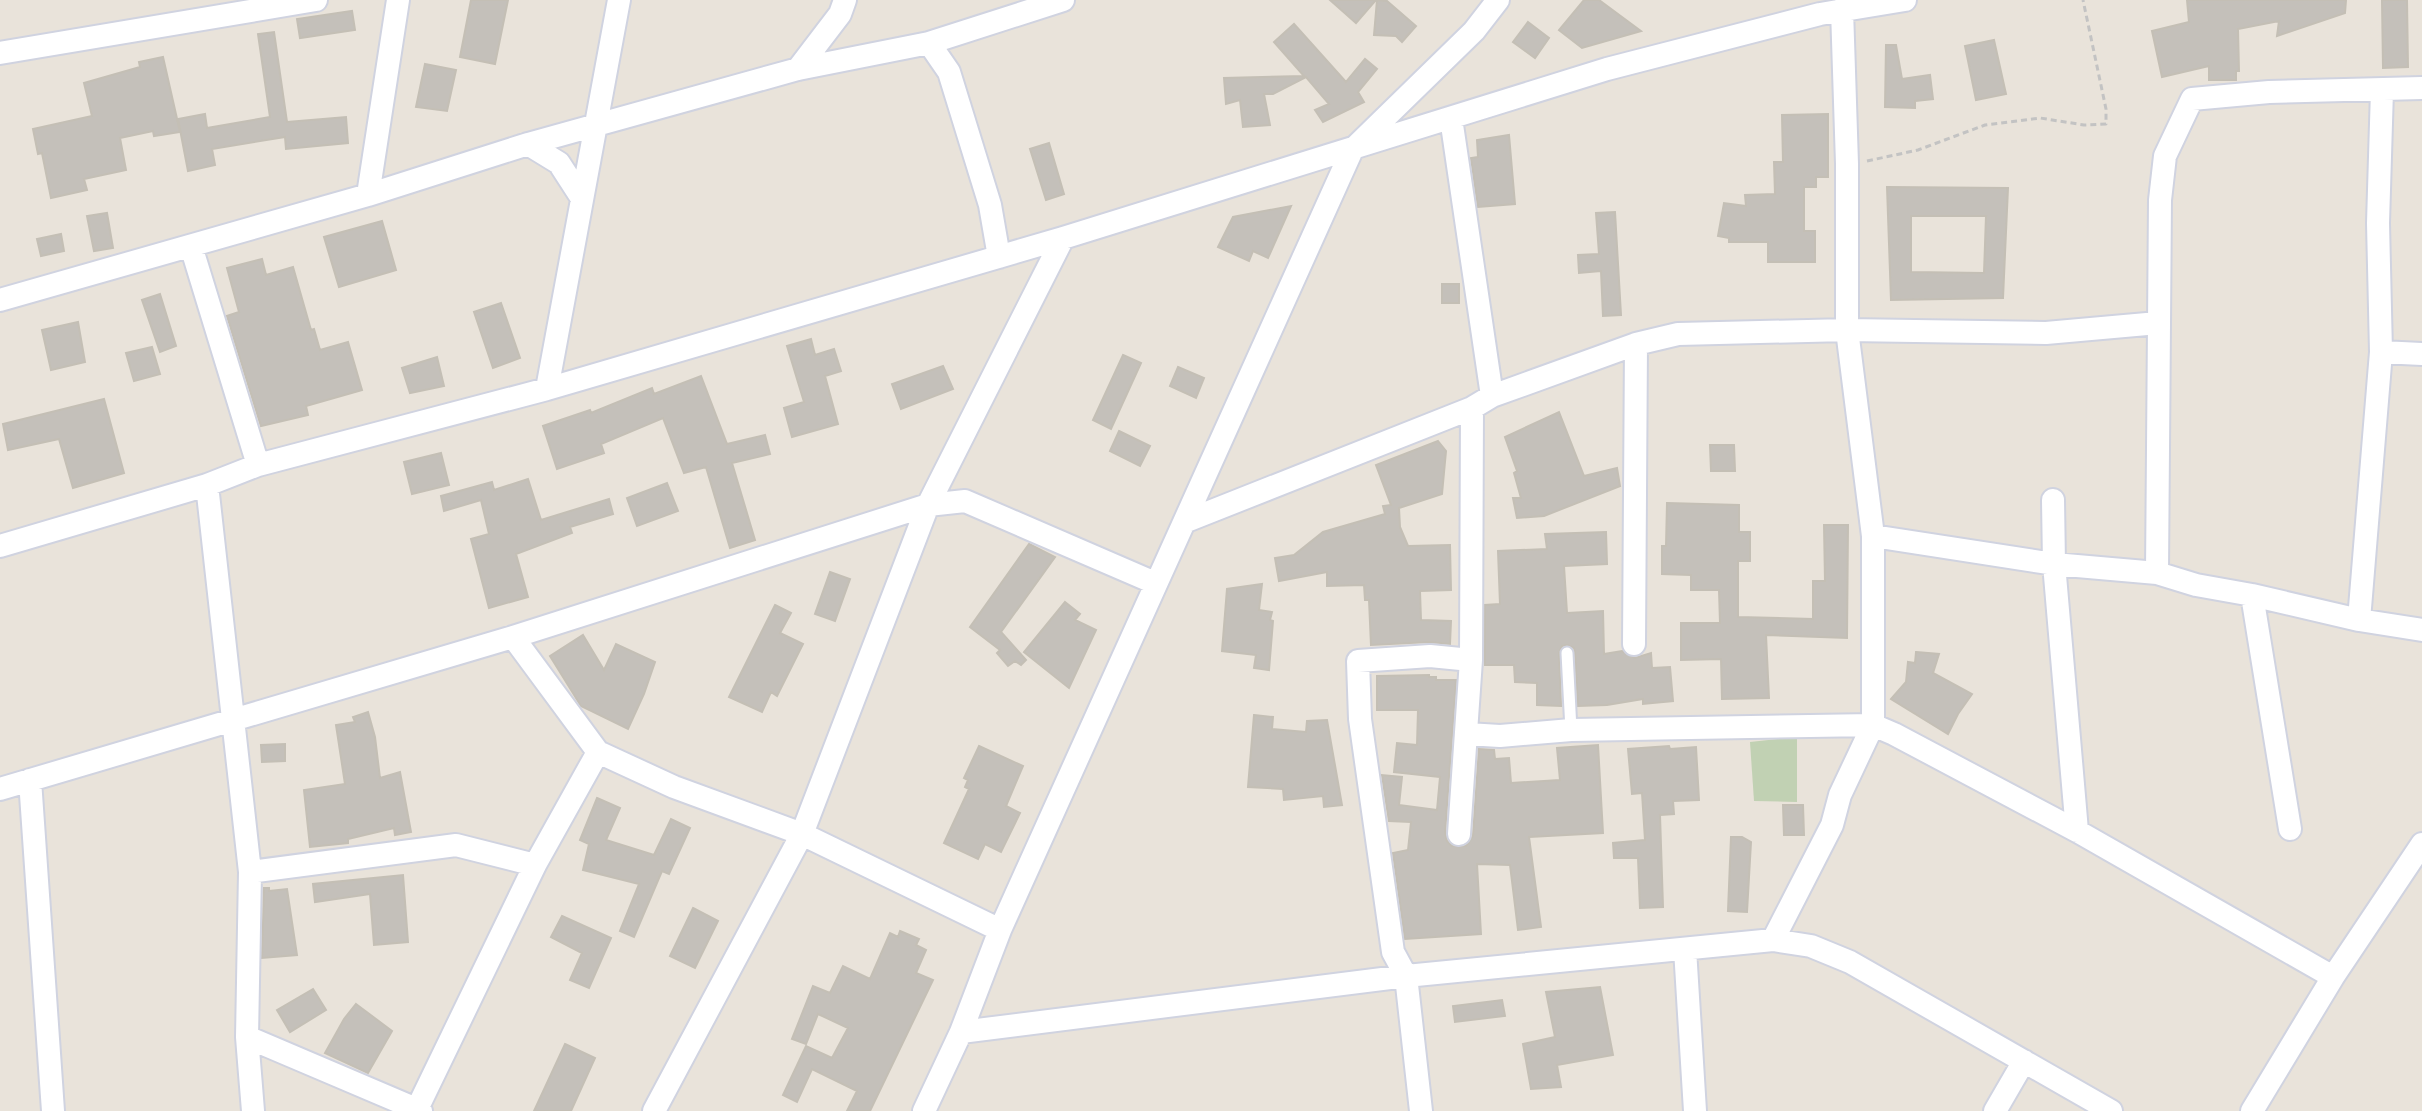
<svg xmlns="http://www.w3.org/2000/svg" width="2422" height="1111" viewBox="0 0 2422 1111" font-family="'Fira Sans Condensed',sans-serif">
<rect width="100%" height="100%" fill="#e9e3da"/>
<path fill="#c1d1b3" d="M1797,737V802L1754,801L1750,742Z"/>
<path fill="#c4c0ba" stroke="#c4bfb5" stroke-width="2" fill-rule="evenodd" d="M471,0H508L495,64L460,57Z
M1330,0H1376L1356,23Z
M1377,0L1387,1L1416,26L1402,42L1396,36L1374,35Z
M1584,0H1599L1641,31L1582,48L1559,30Z
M2187,0H2346L2345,13L2277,36L2279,21L2238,29L2239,71H2236V80H2209V66L2162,77L2152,31L2189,22Z
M2382,0H2407L2408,67L2383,68Z
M352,11L355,30L300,38L297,19Z
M1528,22L1549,38L1535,58L1513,42Z
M1294,24L1346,82L1365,59L1377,69L1358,92L1364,102L1323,122L1315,110L1329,104L1306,77L1273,94H1264L1270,125L1243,127L1240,100L1226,104L1224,78L1304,76L1274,42Z
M274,32L287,122L346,117L348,143L286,149L285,137L212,149L215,165L188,171L178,119L205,114L207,128L270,117L258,34Z
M1994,40L2006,94L1976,100L1965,46Z
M1886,45H1896L1902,79L1930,75L1933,99L1915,101V108L1885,107Z
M163,57L180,132L154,136L153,131L120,138L126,170L84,179L87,190L51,198L42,153L38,154L33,129L92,116L84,83L140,67L139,62Z
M425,64L456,70L447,111L416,107Z
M1828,114V177H1816V187H1804V231H1815V262H1768V242H1729V238L1718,236L1724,203L1746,206L1745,195L1775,194L1774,162H1783L1782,115Z
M1509,135L1515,204L1478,207L1471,158L1478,157L1477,140Z
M1049,143L1064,194L1046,200L1030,149Z
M1887,187L2008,188L2003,298L1891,300ZM1911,216H1986L1984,273L1911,272Z
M1291,206L1268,258L1253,251L1249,261L1218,247L1233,217Z
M1615,212L1621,315L1603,316L1601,271L1579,273L1578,255L1599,254L1596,213Z
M107,213L113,248L94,251L87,216Z
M382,221L396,270L339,287L324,237Z
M61,234L64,251L41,256L37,239Z
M262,259L266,275L293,267L311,330L314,329L320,350L348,342L362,390L306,406L308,415L261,426L227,316L239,312L227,268Z
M1442,284H1459V303H1442Z
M160,294L176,346L160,352L142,300Z
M501,303L520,358L493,368L474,312Z
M78,322L85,362L51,370L42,330Z
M811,339L815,355L834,349L841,371L825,376L838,424L792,437L784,408L804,402L787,346Z
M152,347L160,374L134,381L126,353Z
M1123,355L1141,363L1111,429L1093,420Z
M437,357L444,386L410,393L402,368Z
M943,366L953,389L901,409L892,384Z
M1178,367L1204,378L1196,398L1170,386Z
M701,376L727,444L765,435L770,454L732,463L755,540L730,548L706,467L684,473L663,418L601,444L604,453L557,469L543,426L590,410L591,413L652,388L654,394Z
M104,399L124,473L73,488L59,439L8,450L3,424Z
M1559,412L1584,476L1617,468L1620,486L1544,516L1517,518L1513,498H1521L1514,473L1517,471L1505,437Z
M1119,431L1150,446L1140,466L1110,451Z
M1438,441L1446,451L1442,494L1399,508L1400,527L1408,546L1450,545L1451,590L1420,591L1421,620L1451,621L1450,644L1429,642L1371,645L1369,600H1365L1364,585L1327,586V572L1279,581L1275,558L1294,555L1323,532L1385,514L1383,506L1391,505L1376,465Z
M1710,445H1734L1735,471H1711Z
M441,453L449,485L412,494L404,462Z
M528,479L541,520L609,499L613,514L570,527L572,533L516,554L528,597L489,608L471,539L489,534L481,500L444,511L441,496L492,482L494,490Z
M667,483L678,511L637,526L627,498Z
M1667,503L1739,505V532H1750V561H1738V617L1813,619V581H1825L1824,525H1848L1847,638L1766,635L1769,698L1722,699L1721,659L1681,660V623H1720L1719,590H1691V575L1662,574V546H1666Z
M1606,532L1607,564L1564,566L1567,613L1603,611L1604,654L1622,651L1635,658L1651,653L1652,668L1670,667L1673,701L1643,704V699L1607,705L1578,706L1575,653L1574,648L1567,645L1562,646L1559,653L1561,706L1537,705V683L1515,682L1514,665H1485V605L1500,604L1498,551L1547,549L1545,534Z
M1029,544L1055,557L1001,632L1026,660L1021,665L1015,661L1008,666L997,653L1000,650L970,627Z
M830,572L850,579L835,621L815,614Z
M1262,584L1259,610L1272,612L1270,620L1273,621L1269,670L1254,668L1256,655L1222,651L1227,589Z
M1065,602L1080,614L1075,620L1096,630L1069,688L1024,652Z
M775,605L791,613L780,633L803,644L777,696L771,692L762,712L729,697Z
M583,635L604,670L616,644L655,662L644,694L628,729L581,706L550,656Z
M1916,652L1939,654L1933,673L1972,694L1958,714L1948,734L1891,699L1906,682L1908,662L1915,663Z
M1429,675V677H1436V680H1456L1445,833L1447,841L1452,846H1466L1473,836L1479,749L1494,750L1495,759L1509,758L1511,783L1560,780L1557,748L1598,745L1603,833L1529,837L1541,927L1518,930L1510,865L1477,864L1481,934L1405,939L1393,853L1408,850L1411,822L1389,821L1382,775L1402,777L1399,805L1437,810L1440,777L1394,772L1397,743L1417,745L1418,710H1377V676Z
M368,712L375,737L380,778L400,772L411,832L395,835L394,828L348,839V843L310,847L304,790L345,784L336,725L355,722L353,717Z
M1254,715L1273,717L1272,729L1306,732L1307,721L1327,720L1342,805L1324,807L1323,796L1284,800L1283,789L1248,787Z
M285,744V761L262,762L261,745Z
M979,746L1023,766L1006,806L1020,813L1001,852L985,844L978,859L944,843L969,789L965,787L968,780L964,778Z
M1669,746L1670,749L1696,747L1699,800L1673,801L1674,814L1660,815L1663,907L1640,908L1638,858H1614L1613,843L1645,840L1642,793L1632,794L1628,749Z
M597,798L620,808L606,840L654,855L671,819L690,828L669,874L662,871L634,937L620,931L639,884L583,870L589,844L580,840Z
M1783,805H1803L1804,835H1784Z
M1731,837H1742L1751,842L1747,912L1728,911Z
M403,875L408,942L374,945L370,894L315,902L313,884Z
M264,888H269V891L287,889L297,955L262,958Z
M693,908L718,921L695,968L670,956Z
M562,916L611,938L589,988L570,980L582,953L551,937Z
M900,931L919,939L916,945L926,950L916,973L933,980L870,1111H847L857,1091L812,1069L797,1102L783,1095L806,1046L832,1058L848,1028L818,1014L806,1044L792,1039L813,986L830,993L843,966L870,979L890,933L898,937Z
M1600,987L1613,1055L1557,1065L1561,1087L1531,1089L1523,1044L1555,1037L1546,992Z
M313,989L326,1010L290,1032L277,1010Z
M1502,1000L1505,1016L1455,1022L1453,1006Z
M356,1004L392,1031L368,1073L325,1053L344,1019Z
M565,1044L595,1058L571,1111H534Z"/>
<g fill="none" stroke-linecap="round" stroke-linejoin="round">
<g stroke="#d0d3e0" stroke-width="15">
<path id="service" d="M1567,653L1571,730"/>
</g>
<g stroke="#d0d3e0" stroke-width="26">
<path id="minor" d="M929,43L949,72L990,205L999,257
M0,53L316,0
M798,69L840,14L845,0
M1451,118L1492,396
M528,144L559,163L581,197
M368,195L398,0
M191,246L258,465
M0,300L368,195L528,144L798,69L929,43L1063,0
M2381,352L2422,354
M547,389L619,0
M207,485L250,872L247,1037L253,1111
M2053,500L2054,564L2077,831
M1184,522L1472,408L1492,396L1636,344L1678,334L1847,330L2046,333L2158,323
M1873,536L2054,564L2157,573L2196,585L2252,595L2359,620L2422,630
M0,546L207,485L258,465L547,389L1063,238L1607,69L1820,14L1905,0
M2157,573L2160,200L2165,156L2192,99L2269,92L2422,88
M2252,595L2290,829
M2359,620L2381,352L2378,223L2382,90
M513,637L598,752L674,787L802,834L1000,930
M1634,644L1636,344
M1467,734L1500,736L1571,730L1873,725L1894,734L2077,831L2333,977
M30,780L53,1111
M0,789L513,637L928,505L965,501L1155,583
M1459,834L1471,660L1472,408
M250,872L456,845L535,865
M1773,940L1832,825L1840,795L1873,725V536L1847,330V164L1842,9
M1685,949L1695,1111
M961,1032L1406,976L1773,940L1811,946L1850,962L2111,1111
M247,1037L421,1111
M417,1109L535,865L598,752
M654,1111L802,834L928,505L1063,238
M924,1111L961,1032L1000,930L1352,150L1474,31L1498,0
M1421,1111L1406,976L1393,952L1360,719L1358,661L1430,656L1471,660
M1995,1111L2024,1061
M2252,1111L2333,977L2422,844"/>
</g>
<path stroke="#c3c3c3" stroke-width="3" stroke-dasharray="6 4" stroke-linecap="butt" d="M1867,161L1918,150L1985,125L2040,118L2084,125L2106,124V109L2083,0"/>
<use href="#service" stroke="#fff" stroke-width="11"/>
<use href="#minor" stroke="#fff" stroke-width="22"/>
</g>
</svg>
